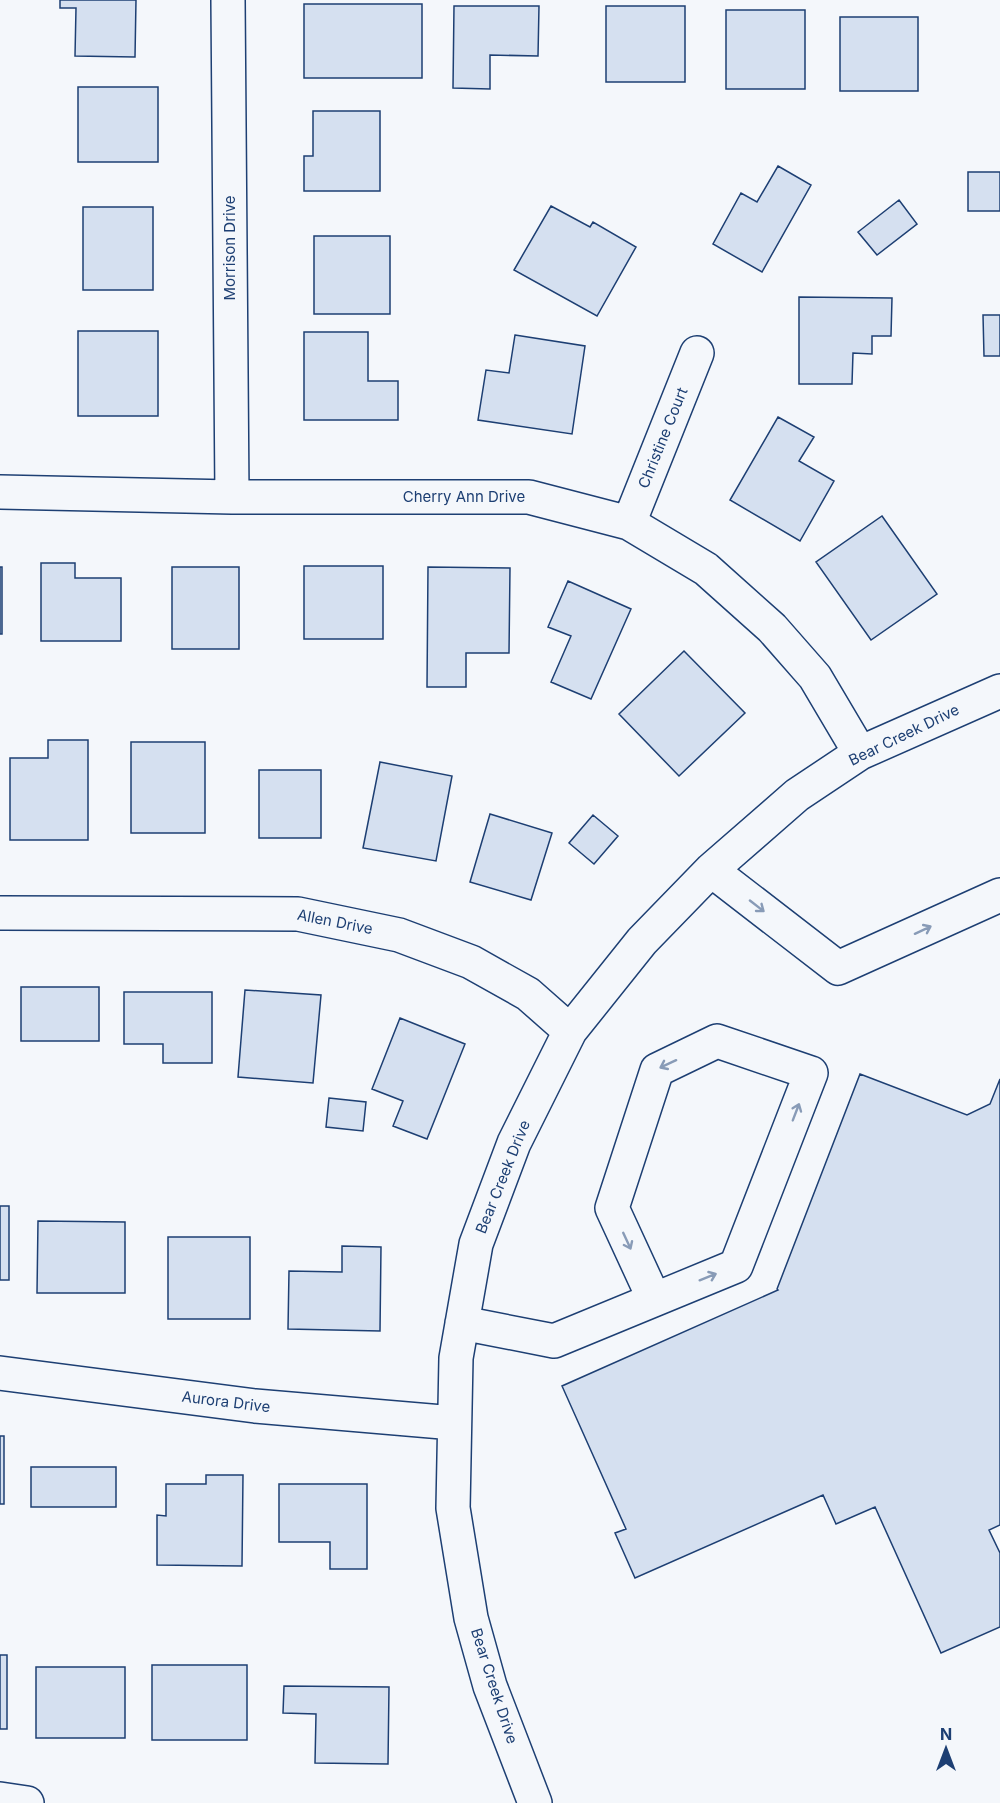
<svg xmlns="http://www.w3.org/2000/svg" width="1000" height="1803" viewBox="0 0 1000 1803" font-family="Inter,sans-serif">
<rect width="100%" height="100%" fill="#f4f7fb"/>
<path fill="#d5e0f0" stroke="#1d3f73" stroke-width="1.5" d="M60,0H136L135,57L75,56L76,8H60Z
M304,4H422V78H304Z
M454,6H539L538,56L490,55V89L453,88Z
M606,6H685V82H606Z
M726,10H805V89H726Z
M840,17H918V91H840Z
M78,87H158V162H78Z
M313,111H380V191H304V156H313Z
M778,166L811,185L762,272L713,244L741,193L757,202Z
M968,172H1000V211H968Z
M899,200L917,224L877,255L858,232Z
M551,206L590,227L593,222L636,247L597,316L514,270Z
M83,207H153V290H83Z
M314,236H390V314H314Z
M799,297L892,298L891,336H872V354L853,353L852,384H799Z
M983,315H1000V356H984Z
M78,331H158V416H78Z
M304,332H368V381H398V420H304Z
M515,335L585,346L572,434L478,420L486,370L509,373Z
M778,417L814,437L799,461L834,481L800,541L730,500Z
M882,516L937,594L871,640L816,562Z
M41,563H75V578H121V641H41Z
M304,566H383V639H304Z
M0,567H2V634H0Z
M172,567H239V649H172Z
M428,567L510,568L509,653H466V687H427Z
M568,581L631,609L591,699L551,682L571,636L548,627Z
M684,651L745,713L679,776L619,714Z
M48,740H88V840H10V758H48Z
M131,742H205V833H131Z
M380,762L452,776L436,861L363,848Z
M259,770H321V838H259Z
M490,814L552,833L531,900L470,882Z
M593,815L618,836L594,864L569,843Z
M21,987H99V1041H21Z
M245,990L321,995L313,1083L238,1077Z
M124,992H212V1063H163V1044H124Z
M400,1018L465,1044L427,1139L393,1126L403,1101L372,1089Z
M860,1074L967,1115L990,1104L1000,1079V1525L989,1530L1000,1553V1627L941,1653L875,1507L836,1524L823,1495L635,1578L615,1533L626,1529L562,1386L778,1290L777,1289Z
M329,1098L366,1102L363,1131L326,1127Z
M0,1206H9V1280H0Z
M38,1221L125,1222V1293H37Z
M168,1237H250V1319H168Z
M342,1246L381,1247L380,1331L288,1329L289,1271L342,1272Z
M0,1436H4V1504H0Z
M31,1467H116V1507H31Z
M206,1475H243L242,1566L157,1565V1515L166,1516V1484H206Z
M279,1484H367V1569H330V1542H279Z
M0,1655H7V1729H0Z
M152,1665H247V1740H152Z
M36,1667H125V1738H36Z
M284,1686L389,1687L388,1764L315,1763L316,1714L283,1713Z"/>
<g fill="none" stroke-linecap="round" stroke-linejoin="round">
<g stroke="#1d3f73" stroke-width="36">
<path id="minor" d="M228,0L232,497
M0,492L232,497H529L629,523L706,569L772,628L815,677L860,753
M629,523L697,353
M711,870L838,968L1000,895
M0,913L298,914L399,935L471,962L528,994L570,1031
M462,1323L554,1341L736,1266L811,1073L717,1041L657,1070L612,1208L654,1299
M0,1373L255,1406L454,1423
M0,1799L27,1803
M535,1803L490,1686L471,1618L453,1508L456,1358L476,1244L514,1143L570,1031L642,941L711,870L797,795L860,753L1000,691"/>
</g>
<use href="#minor" stroke="#f4f7fb" stroke-width="33"/>
</g>
<defs><path id="oneway-shaft" d="M-6 0H5M1.5-3L5.5 0L1.5 3" fill="none" stroke-width="1.6" stroke-linecap="round" stroke-linejoin="round" transform="scale(1.5)"/></defs>
<g stroke="#889bb7">
<use href="#oneway-shaft" transform="translate(757 906) rotate(38)"/>
<use href="#oneway-shaft" transform="translate(923 930) rotate(-25)"/>
<use href="#oneway-shaft" transform="translate(668 1064) rotate(155)"/>
<use href="#oneway-shaft" transform="translate(796 1112) rotate(-69)"/>
<use href="#oneway-shaft" transform="translate(627 1241) rotate(65)"/>
<use href="#oneway-shaft" transform="translate(708 1277) rotate(-22)"/>
</g>
<g text-anchor="middle" stroke-width="4.5" stroke-linejoin="round" paint-order="stroke">
<g font-size="15" fill="#1d3f73" stroke="#f4f7fb">
<text transform="translate(230 248) rotate(-90)" y="5">Morrison Drive</text>
<text transform="translate(663 438) rotate(-68)" y="5">Christine Court</text>
<text x="464" y="502">Cherry Ann Drive</text>
<text transform="translate(904 735) rotate(-26)" y="5">Bear Creek Drive</text>
<text transform="translate(335 922) rotate(11)" y="5">Allen Drive</text>
<text transform="translate(503 1177) rotate(-68)" y="5">Bear Creek Drive</text>
<text transform="translate(226 1402) rotate(7)" y="5">Aurora Drive</text>
<text transform="translate(494 1686) rotate(72)" y="5">Bear Creek Drive</text>
</g>
</g>
<g transform="translate(946 1749)" stroke="#f4f7fb" stroke-width="4.5" paint-order="stroke">
<path d="M0-4.5L10 22L0 15L-10 22Z" fill="#1d3f73"/>
<text y="-9" font-size="16" font-weight="bold" text-anchor="middle" fill="#1d3f73">N</text>
</g>
</svg>
